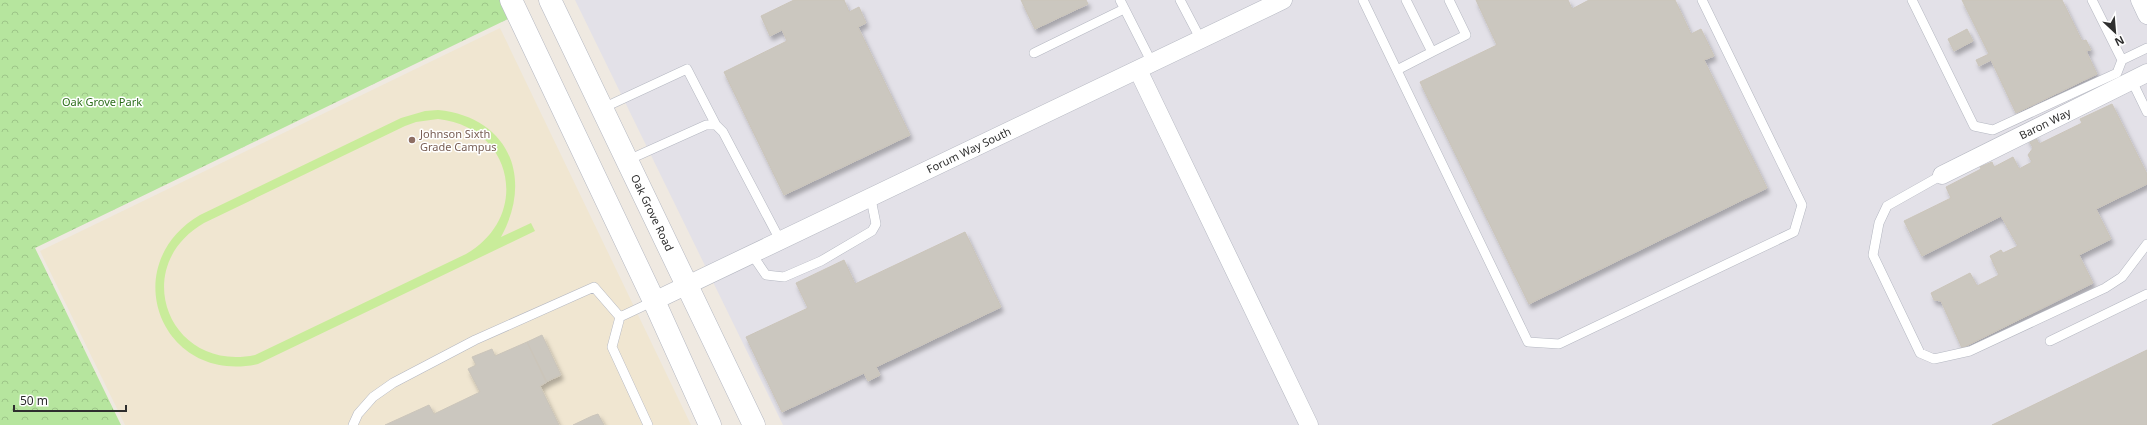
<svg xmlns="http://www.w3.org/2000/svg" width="2147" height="425" viewBox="0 0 2147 425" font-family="'Noto Sans',sans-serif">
<defs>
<pattern id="park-crowns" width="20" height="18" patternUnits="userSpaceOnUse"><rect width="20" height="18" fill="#b6e59e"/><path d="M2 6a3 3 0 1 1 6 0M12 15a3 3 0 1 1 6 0" fill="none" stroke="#9dc588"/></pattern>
<filter id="shadow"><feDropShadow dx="2.5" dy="4.5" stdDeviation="2" flood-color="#0004"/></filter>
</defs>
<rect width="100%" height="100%" fill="#efe9e1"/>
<path fill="#e3e1e8" d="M575,0H2147V425H783Z"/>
<path fill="#f0e6d1" d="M500,28L691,425H125L40,251Z"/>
<path fill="url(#park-crowns)" d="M0,0H505L514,16L35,248L121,425H0Z"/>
<path fill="#c9ec9a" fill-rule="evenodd" d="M438,110C508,117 534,177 501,237L531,223L535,231L258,364C161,385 115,265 200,215L401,118L425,111ZM438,119C513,127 532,216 466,254L255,355C169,373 128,267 204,223L405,126L416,122Z"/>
<path fill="#cbc7bf" stroke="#cbc5ba" filter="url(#shadow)" d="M794,0H844L849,12L859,7L866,23L858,27L910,135L784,195L724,72L787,41L782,30L770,36L761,16Z
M1021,0H1086L1088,4L1035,29Z
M1476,0H1568L1572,9L1589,0H1675L1691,34L1701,29L1714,56L1704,60L1767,188L1529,304L1420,82L1497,45Z
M1962,0H2062L2082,41L2086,40L2091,50L2086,51L2097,74L2016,113L1991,60L1979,66L1976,60L1989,54Z
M1967,29L1973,41L1954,51L1948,39Z
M2112,104L2147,174V184L2096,209L2111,239L2079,255L2093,283L1962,348L1941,301L1934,300L1931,293L1970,273L1977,286L1999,275L1990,256L2001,250L2003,253L2018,246L2001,216L1922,256L1904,221L1951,198L1946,187L1981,169L1980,167L1992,162L1994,167L2013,157L2019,169L2032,162L2028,155L2033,148L2027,137L2034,134L2039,144L2082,123L2080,119Z
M965,232L1001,307L876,367L880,375L868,381L864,373L782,412L746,337L808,308L796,283L844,260L855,284Z
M542,335L561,375L546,382L527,342Z
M527,342L547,382L540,386L559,425H385L429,405L434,414L480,392L468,369L476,365L472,357L492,349L495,356Z
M2147,350V425H1992Z
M598,414L604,425H573L592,416Z"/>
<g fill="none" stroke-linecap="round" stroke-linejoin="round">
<g stroke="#b4b7c1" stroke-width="10">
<path id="lane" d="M1120,0L1152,63
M1180,0L1201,40
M1363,0L1528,342L1559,344L1794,232L1802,205L1702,0
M1912,0L1974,126L1993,130L2117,73L2122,60
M2092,0L2122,60L2147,48
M1432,52L1466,35L1449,0
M1034,53L1124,9
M1397,70L1432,52L1406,0
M2132,81L2147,112
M603,108L687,69L716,125
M628,160L706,125H716L723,132L781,242
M1942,175L1887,206L1879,223L1873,255L1920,353L1934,359L1970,351L2105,288L2122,277L2147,244
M753,256L766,275L784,277L821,261L872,231L876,224L871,199
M2050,341L2147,294
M353,425L358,414L373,397L393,383L475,340L594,287L620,317
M648,425L612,347L620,317L654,301"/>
</g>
<g stroke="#b4b7c1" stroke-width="19">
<g id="street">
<path d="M2140,0L2147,15"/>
<path d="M1138,70L1309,425"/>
<path id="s1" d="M1942,175L2147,73"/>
<path id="s2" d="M654,301L1283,0"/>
</g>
</g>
<g stroke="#b4b7c1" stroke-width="23">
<g id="secondary">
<path d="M511,0L654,301L710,425"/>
<path id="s3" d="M550,0L754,425"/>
</g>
</g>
<use href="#lane" stroke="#fff" stroke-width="9"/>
<use href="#street" stroke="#fff" stroke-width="18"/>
<use href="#secondary" stroke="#fff" stroke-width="22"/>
</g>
<circle fill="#8d6e63" stroke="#fff" stroke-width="1.5" cx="412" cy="140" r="4"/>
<g text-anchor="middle" stroke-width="3" stroke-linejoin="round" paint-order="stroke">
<g font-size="11" fill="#2c6e1b" stroke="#fff">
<text x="102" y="106">Oak Grove Park</text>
</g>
<g font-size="11" fill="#2e2e2e" stroke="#fff">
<text dy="4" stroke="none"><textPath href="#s1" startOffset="115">Baron Way</textPath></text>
<text dy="4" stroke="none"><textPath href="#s2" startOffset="349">Forum Way South</textPath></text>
<text dy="4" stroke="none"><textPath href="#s3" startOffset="236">Oak Grove Road</textPath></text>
</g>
<g font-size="11" fill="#785e54" stroke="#fff" text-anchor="start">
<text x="420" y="138">Johnson Sixth<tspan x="420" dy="13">Grade Campus</tspan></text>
</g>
</g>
<g transform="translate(2115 32) rotate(154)" stroke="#ffffff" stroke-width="3" paint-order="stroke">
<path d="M0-3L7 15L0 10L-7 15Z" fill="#2e2e2e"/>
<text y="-6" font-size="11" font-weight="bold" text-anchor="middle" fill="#2e2e2e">N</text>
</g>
<path d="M14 405v6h112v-6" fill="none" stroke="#2e2e2e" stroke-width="2"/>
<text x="20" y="405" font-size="12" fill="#2e2e2e" stroke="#ffffff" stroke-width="3" paint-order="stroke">50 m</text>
</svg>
